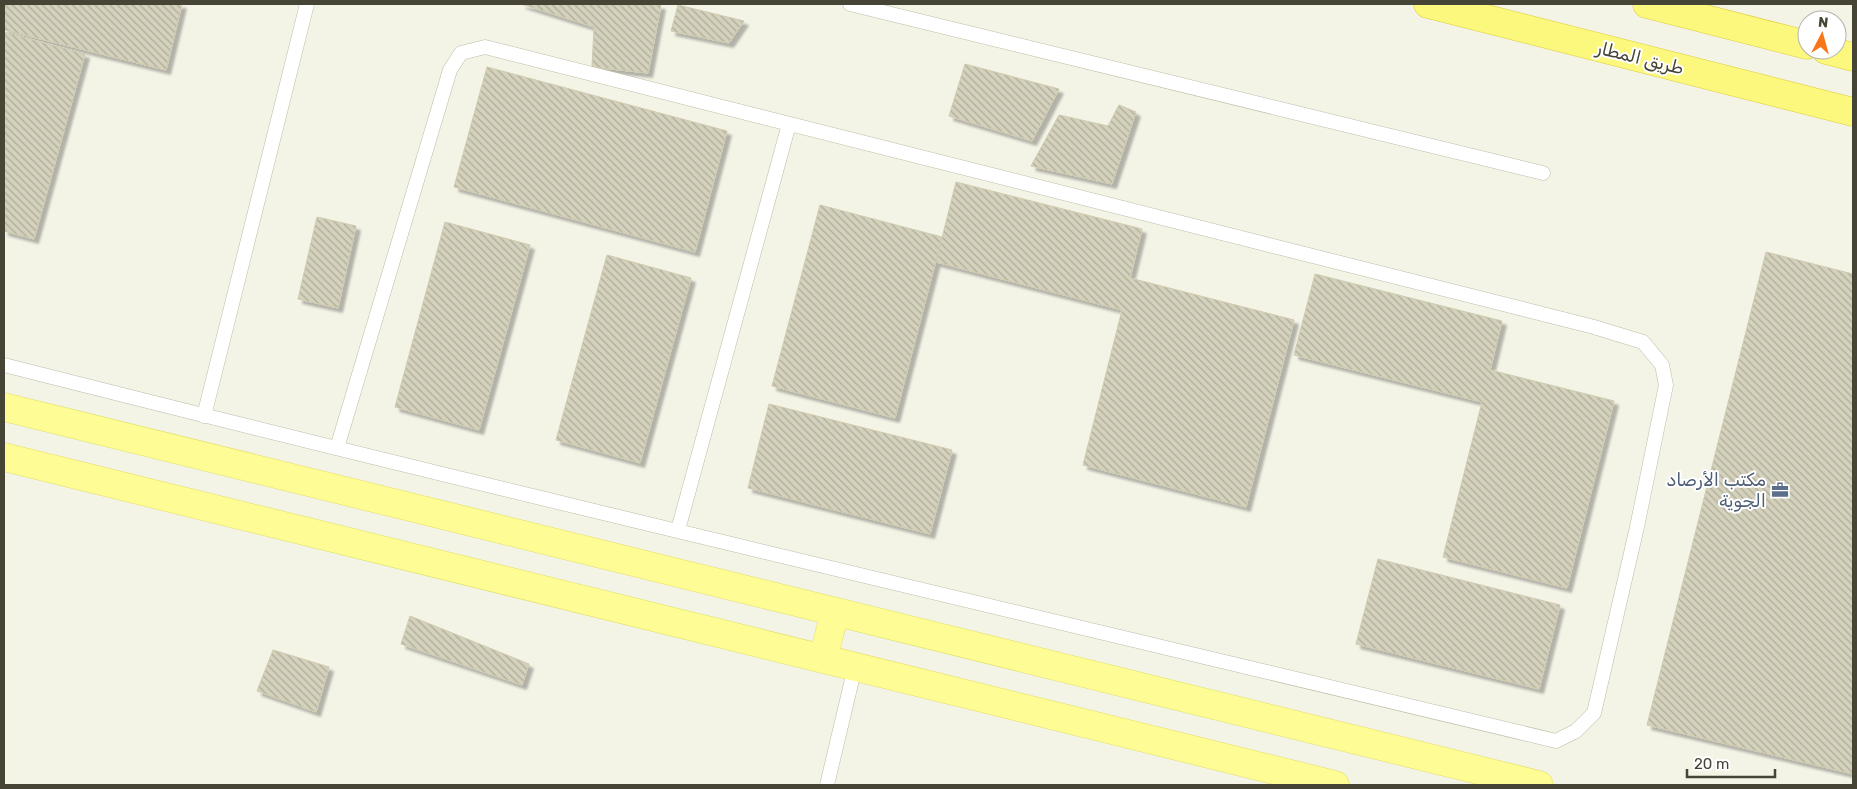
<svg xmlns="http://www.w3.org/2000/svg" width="1857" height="789" viewBox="0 0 1857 789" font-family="Rubik,Vazirmatn,sans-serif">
<defs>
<pattern id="building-back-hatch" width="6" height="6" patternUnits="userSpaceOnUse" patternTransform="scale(1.25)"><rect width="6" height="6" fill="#d4d1bc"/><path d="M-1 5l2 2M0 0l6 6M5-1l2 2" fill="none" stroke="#aeab9a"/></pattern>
<filter id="shadow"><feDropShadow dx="4.5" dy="4.5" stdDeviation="1" flood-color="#0004"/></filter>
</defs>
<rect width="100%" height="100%" fill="#f3f3e6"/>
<path fill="url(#building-back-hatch)" stroke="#cfcbaf" filter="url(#shadow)" d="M4,4H182L166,70L4,30Z
M521,4L661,5L648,73L592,67L594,27Z
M678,5L744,21L729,43L671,31Z
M4,32L85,54L34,239L4,231Z
M965,64L1059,89L1032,141L949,116Z
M487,67L727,131L695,252L454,187Z
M1119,105L1136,112L1112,184L1031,166L1059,115L1108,126Z
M956,182L1142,229L1130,278L1294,320L1246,507L1083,465L1122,310L936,262Z
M820,205L942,237L895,418L772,386Z
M317,217L356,226L338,308L298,299Z
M445,222L530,245L479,430L395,407Z
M1766,252L1853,274V774L1647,725Z
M607,255L691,278L640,463L556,440Z
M1315,274L1502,321L1490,370L1614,401L1567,588L1443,557L1482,402L1294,355Z
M769,404L952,450L930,534L748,488Z
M1378,559L1560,605L1539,689L1356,644Z
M410,616L529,664L522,685L401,644Z
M273,650L329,667L316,712L257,691Z"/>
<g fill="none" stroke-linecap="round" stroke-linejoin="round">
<g stroke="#bebda9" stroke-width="15">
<path id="service" d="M850,4L1543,173
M4,365C520,496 1039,617 1556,741L1576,731L1594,713L1637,527L1666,385L1662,365L1643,342L1594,327L485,47L461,53L450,70L337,448
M204,416L307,4
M678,530L789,124
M827,785L855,667"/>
</g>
<g stroke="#e2df65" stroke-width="29">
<path id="primary" d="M4,407L1539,785
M4,457L1335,785
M823,659L835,612"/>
</g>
<g stroke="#dccc37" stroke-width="29">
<path id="trunk" d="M1428,4L1853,112
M1647,4L1807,45
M1826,50L1853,57"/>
</g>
<use href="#service" stroke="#fff" stroke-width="14"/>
<use href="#primary" stroke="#fdfc95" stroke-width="28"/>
<use href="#trunk" stroke="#fcf87e" stroke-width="28"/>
</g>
<defs>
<g id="office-bare" transform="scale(1.35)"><path d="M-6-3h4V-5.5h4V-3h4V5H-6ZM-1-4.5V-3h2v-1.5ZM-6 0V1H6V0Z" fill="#5c6f8a" stroke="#fff" stroke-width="2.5" paint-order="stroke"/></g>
</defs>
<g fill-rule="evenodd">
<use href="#office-bare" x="1780" y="490"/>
</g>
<g text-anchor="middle" stroke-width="4" stroke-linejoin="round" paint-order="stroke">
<g font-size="18" fill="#464435" stroke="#fff">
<text transform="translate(1640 58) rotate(14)" y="6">طريق المطار</text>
</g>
<g font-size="18" fill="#4e5e75" stroke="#fff" text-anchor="end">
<text x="1766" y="486">مكتب الأرصاد<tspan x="1766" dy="21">الجوية</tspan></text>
</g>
</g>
<rect width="1857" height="789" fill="none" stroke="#464435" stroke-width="10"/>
<g transform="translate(1822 35) rotate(6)"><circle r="24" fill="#ffffff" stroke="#b5b4ae"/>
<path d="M0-4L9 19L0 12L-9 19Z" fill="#f87618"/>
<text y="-8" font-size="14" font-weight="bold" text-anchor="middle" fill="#464435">N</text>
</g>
<path d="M1687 769v8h88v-8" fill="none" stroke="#464435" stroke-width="2.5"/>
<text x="1694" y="769" font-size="15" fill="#464435" stroke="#ffffff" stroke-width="4" paint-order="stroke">20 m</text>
</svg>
